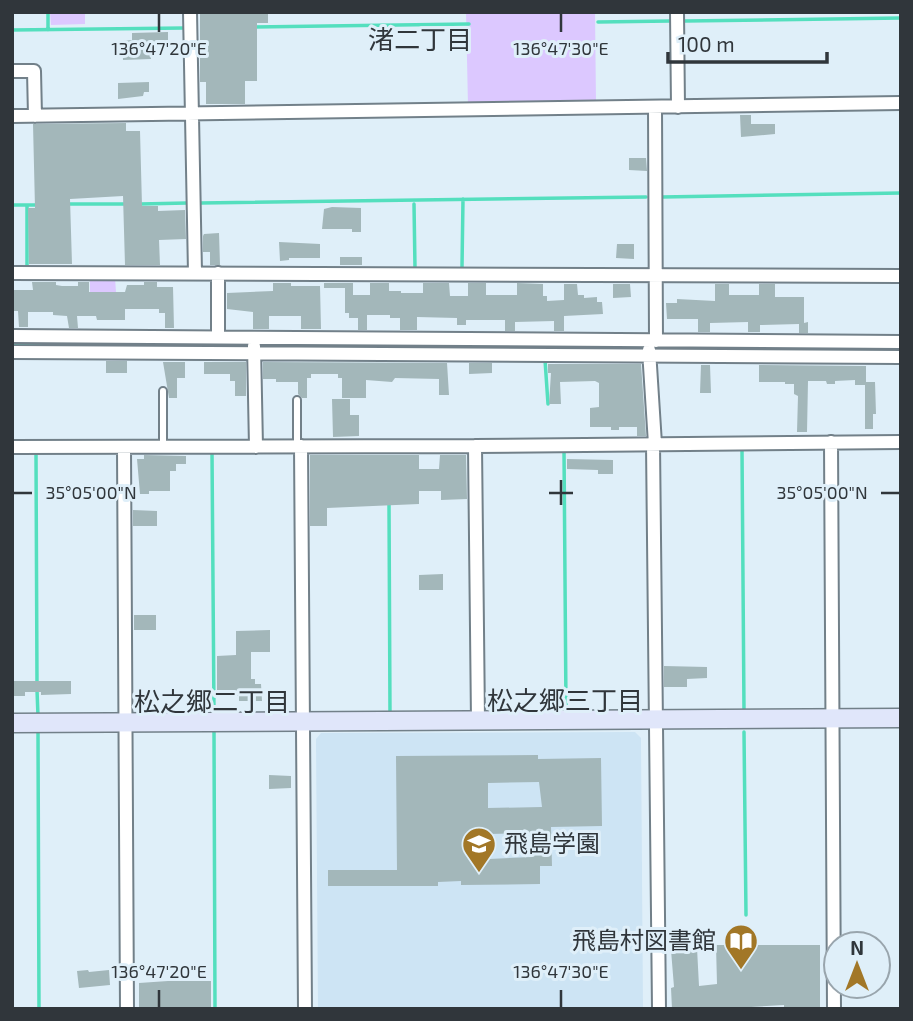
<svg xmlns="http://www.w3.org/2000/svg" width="913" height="1021" viewBox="0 0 913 1021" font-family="'Exo 2','Noto Sans JP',sans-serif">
<rect width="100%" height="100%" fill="#dfeff9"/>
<path fill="#cde4f4" d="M635,732L641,738L643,1009H318L316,739L321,733Z"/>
<path fill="#dcc8ff" d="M50,12H85V24L51,25Z
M466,12H595L596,102L468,106Z
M90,278H115L116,292H90Z"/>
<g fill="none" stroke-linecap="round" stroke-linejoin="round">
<path stroke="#54dfbe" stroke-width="3.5" d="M685,21L901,18
M598,22L670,21
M254,27L469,24
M12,30L184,28
M48,30V12
M662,197L901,193
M200,203L646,197
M67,204H126
M140,204L187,203
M414,204L415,268
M12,205H38
M27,205V267
M462,267L463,199
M12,345L283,347
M545,360L548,404
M564,450L566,708
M742,450L744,710
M212,452L214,713
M36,454L37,683
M389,504L390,714
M37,690L38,716
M214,731L215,1009
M38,732L39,1009
M744,732L746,915"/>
</g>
<path fill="#a3b7ba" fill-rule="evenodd" d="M200,12H268V23H257V81H245V104H206V82H200Z
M168,32V44L150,45L151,59L123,60L122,41L132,40V33Z
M149,82V92H144L143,96L118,99V83Z
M740,115H751V124H775V134L741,137Z
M126,123V131H140L142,206H158V211L185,210L186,239L159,240L160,265H125L123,196L70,199L72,264H29L28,208H35L33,124Z
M629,158H646L647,171L629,170Z
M332,207L361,208V232H352V229H322L324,209Z
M219,233L220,265H210V252H203V236L204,234Z
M279,242L320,244V258H289V260L280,261Z
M617,244H634V259L616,258Z
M340,257H362V265H340Z
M32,282H56V285L62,286H78V282H89V292H125L127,285H144V282H157V287H173L174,328H165V313H159V309H125V320H97L96,316H77L78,328H69L67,316L53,315V312H28V327H19L18,311H12V290H33Z
M273,283H291V286H320L321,329H301V316H269V329H253V312L227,309V293L273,291Z
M324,283H353V295H370V283H389V291H401V293H423V283H449L450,296H468V283H486V295H517V283L543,284V296H547V301L564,300V284H577L578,295H584V298L597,297V302H602L603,314L564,316V331H554V321L515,322V331H505V320H466V325H457V318L417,317V330H400V318H390V315H367V330H358V318H349V313H345V288H324Z
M613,284H630L631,297L613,298Z
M715,284H729V295H759V284H775V297H804V323L808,322V333H799V324L760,325V332H748V322L710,323V332H698V319H667L666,303H677V299L715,301Z
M106,361H127V373H106Z
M163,362H185V378H177V398H169Z
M204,362H246V396H235V381H230V374H204Z
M263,362L447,363L449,395H439V379L395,378L392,382L366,380V398H342V378H338V374H311V378H307V398H302L298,394V382H276V379H263Z
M469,363H492V373L469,374Z
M548,364H641L646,436H637V427H619V430H611V427H590V408L599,407V383L595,381L560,382L561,404H549L551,373H548Z
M701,365H710L711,393H700Z
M759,365L866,366V382H875L876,414H873V429H865V385H855V380L835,381V384H827L826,381H808L807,432H797L798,396L794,394V384H785V382H759Z
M332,399H350V415H359V436L333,437Z
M144,455L186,456V464H176V471H170V491H149V494H140L137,459H144Z
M310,455H419V469H439L440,455H466L467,499L441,500V491H419V504L327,508V526H310Z
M567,459L613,460V474H598V470L567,469Z
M133,510L157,511V526H133Z
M443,574V590H419V575Z
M134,615H156V630H134Z
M270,630V652H251V679H255V684H261L262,701H239V696H217V656L236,655V631Z
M664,666L707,667V678L687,679V687H664Z
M12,681H71V694L41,695V692H25V696H12Z
M538,755V759L601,758L602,826L551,827L552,866H540V884L461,885V881L438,882V886H328V870H397L396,756ZM539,782L542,807L488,808V783ZM536,833L530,847L532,857L489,859V834Z
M269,775L291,776V788L269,789Z
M716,945H820V1009H784V1005L751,1007V1009H672L671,988L674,987L671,950L697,948L699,986L717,984Z
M88,970L89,972L109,970L110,985L79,988L77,971Z
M168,981H211V1009H139V983Z"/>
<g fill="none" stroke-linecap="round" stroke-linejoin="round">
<g stroke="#728089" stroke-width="10">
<path id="lane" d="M163,391V447
M297,400V446"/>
</g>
<g stroke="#728089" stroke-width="16">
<path id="street" d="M190,12L195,273
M677,12L678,107
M12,71H34L35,116
M655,107L656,341
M12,116L901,103
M12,273L901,276
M218,273V337
M12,336L901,342
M254,346L256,447
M649,350L655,444
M12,352L901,357
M831,442L834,1009
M653,444L659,1009
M301,446L305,1009
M475,446L478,720
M12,447L475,446L901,442
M124,448L127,1009"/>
</g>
<g stroke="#728089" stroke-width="21">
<path id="secondary" d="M12,723L901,718"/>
</g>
<use href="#lane" stroke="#fff" stroke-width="6"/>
<use href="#street" stroke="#fff" stroke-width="12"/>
<use href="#secondary" stroke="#e0e6fa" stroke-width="18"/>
</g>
<path fill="none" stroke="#30363b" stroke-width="2.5" d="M159,14V32M561,14V32M561,480V505M14,493H32M549,493H573M881,493H899M159,990V1007M561,990V1007"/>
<defs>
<g id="school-pin" transform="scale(1.75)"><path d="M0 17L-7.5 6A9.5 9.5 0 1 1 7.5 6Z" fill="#a27727" stroke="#dfeff9"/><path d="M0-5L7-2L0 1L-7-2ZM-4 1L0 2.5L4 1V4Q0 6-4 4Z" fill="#fff"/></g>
<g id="library-pin" transform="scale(1.75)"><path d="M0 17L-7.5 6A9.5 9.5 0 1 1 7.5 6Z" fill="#a27727" stroke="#dfeff9"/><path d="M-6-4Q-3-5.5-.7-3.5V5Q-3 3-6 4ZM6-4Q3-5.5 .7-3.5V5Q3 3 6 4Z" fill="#fff"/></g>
</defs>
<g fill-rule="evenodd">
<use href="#school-pin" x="479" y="844"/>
<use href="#library-pin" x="741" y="941"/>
</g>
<g text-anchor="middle" stroke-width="6" stroke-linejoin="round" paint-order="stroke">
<g font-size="24" fill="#30363b" stroke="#dfeff9" text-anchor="start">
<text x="504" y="852">飛島学園</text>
<text x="716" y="949" text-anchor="end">飛島村図書館</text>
</g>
<g font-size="26" fill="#30363b" stroke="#dfeff9">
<text x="420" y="49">渚二丁目</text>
<text x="565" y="710">松之郷三丁目</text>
<text x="212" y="711">松之郷二丁目</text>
</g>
</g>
<g font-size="18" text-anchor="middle" fill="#30363b" stroke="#dfeff9" stroke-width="6" stroke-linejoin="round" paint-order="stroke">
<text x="159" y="55">136°47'20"E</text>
<text x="561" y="55">136°47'30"E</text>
<text x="91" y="499">35°05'00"N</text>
<text x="822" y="499">35°05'00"N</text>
<text x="159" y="978">136°47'20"E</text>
<text x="561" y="978">136°47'30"E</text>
</g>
<rect width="913" height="1021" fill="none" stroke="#30363b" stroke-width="28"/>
<g transform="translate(857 965)"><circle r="33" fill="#dfeff9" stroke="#99a5ad" stroke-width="2"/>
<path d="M0-5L12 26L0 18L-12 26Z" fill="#a27727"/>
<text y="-10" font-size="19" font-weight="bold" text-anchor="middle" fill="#30363b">N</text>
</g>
<path d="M668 52v10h159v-10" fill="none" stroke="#30363b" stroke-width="3.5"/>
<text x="678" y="52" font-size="21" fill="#30363b" stroke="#dfeff9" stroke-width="5" paint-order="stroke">100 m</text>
</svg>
